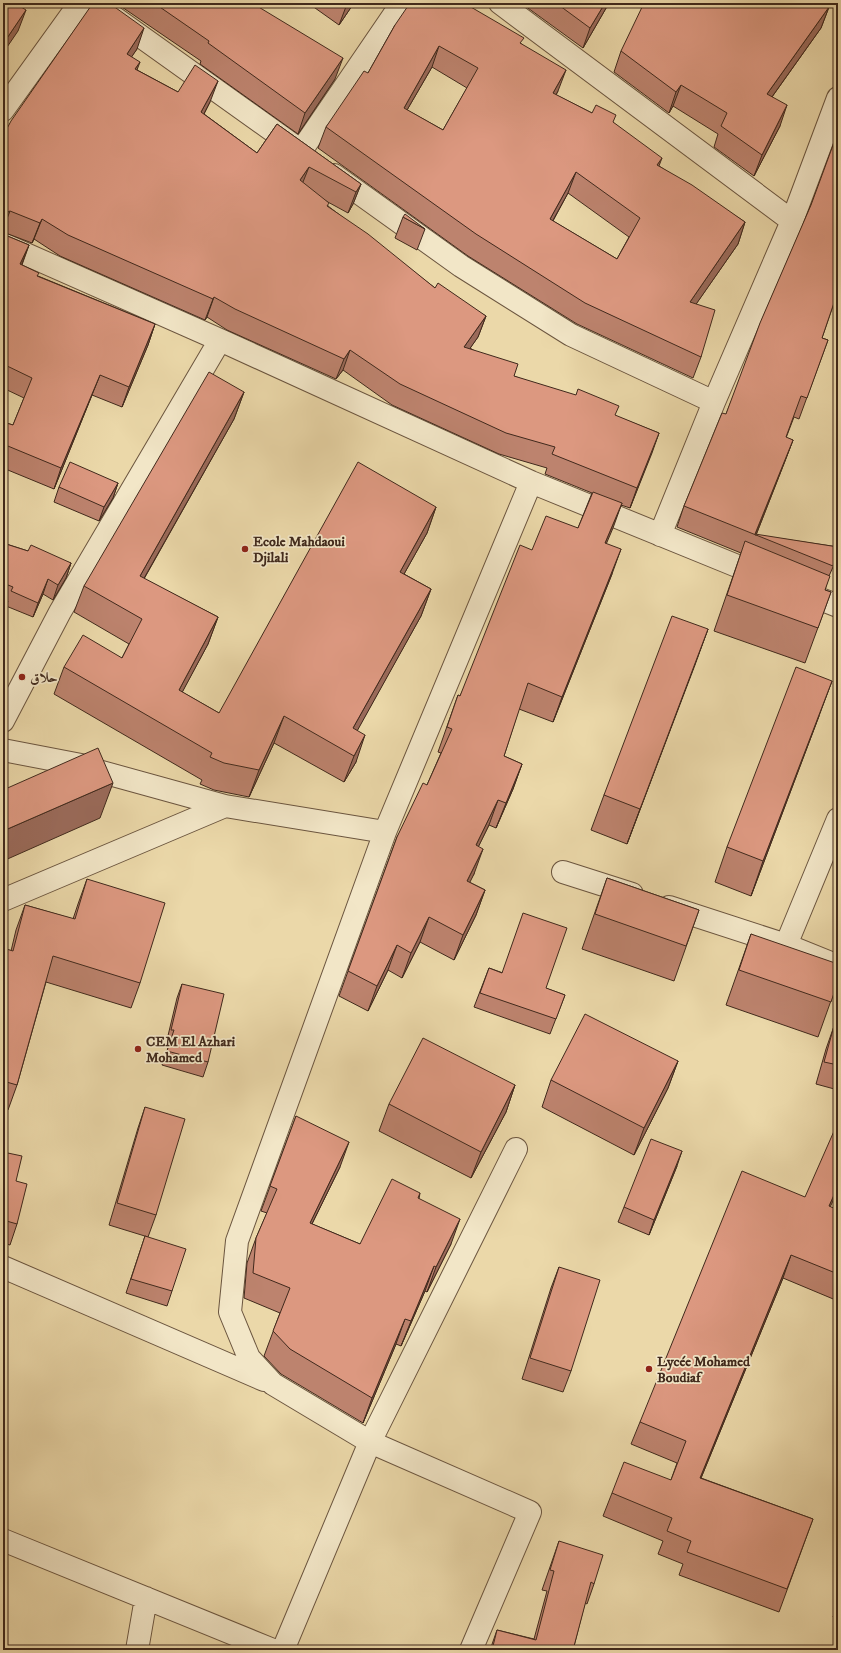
<svg xmlns="http://www.w3.org/2000/svg" width="841" height="1653" viewBox="0 0 841 1653" font-family="'IM FELL DW Pica',Amiri,serif">
<rect width="100%" height="100%" fill="#ebd8a9"/>
<filter id="stains"><feTurbulence type="fractalNoise" baseFrequency=".005" numOctaves="4"/><feColorMatrix values="0 0 0 0 .2 0 0 0 0 .09 0 0 0 0 .02 0 0 0 .5 -.17"/></filter>
<radialGradient id="worn" r=".72"><stop offset=".6" stop-color="#630" stop-opacity="0"/><stop offset="1" stop-color="#630" stop-opacity=".3"/></radialGradient>
<g fill="none" stroke-linecap="round" stroke-linejoin="round">
<g stroke="#6b553f" stroke-width="24">
<path id="minor" d="M94,3L297,148
M500,3L792,221
M3,110L80,3
M301,151L402,3
M334,175L461,266L571,335L714,402
M3,244L220,340L531,482L764,577
M660,535L714,402L792,221L838,98
M800,591L838,606
M3,721L60,612L220,340
M3,750L81,765
M80,766L225,806L385,832
M563,872L632,894
M3,900L225,806
M669,907L786,945L838,966
M786,945L838,819
M3,1267L264,1380
M3,1540L273,1650
M137,1650L146,1598
M283,1650L370,1442L516,1149
M471,1650L530,1512L370,1442L273,1384L249,1358L230,1312L237,1241L385,832L531,482"/>
</g>
<use href="#minor" stroke="#f2e6c7" stroke-width="22"/>
</g>
<path fill="#bd836e" stroke="#40291c" fill-rule="evenodd" d="M116,3H252L335,79L298,134L200,64L201,61Z
M299,3H306L304,6Z
M308,3H354L339,25Z
M521,3H609L583,48Z
M829,7L821,28L772,97L780,126L754,176L714,147L718,134L673,106L669,113L614,72L621,51Z
M395,25L522,44L558,91L556,95L592,113L614,123L659,166L745,222L738,244L696,304L701,357L693,378L577,324L468,256L318,148L326,127L368,73ZM432,67L467,88L443,130L407,110ZM568,193L629,237L617,259L553,221Z
M137,49L131,57L137,70L178,92L210,102L204,114L257,153L277,124L361,184L353,204L348,213L326,201L328,206L435,288L486,316L478,337L470,348L514,376L659,433L630,508L621,505L606,543L612,574L553,722L519,709L504,756L522,764L513,789L496,828L489,825L478,847L474,874L469,882L485,890L476,915L454,960L420,942L402,978L388,970L368,1011L339,996L397,837L427,785L441,753L438,752L458,695L460,696L532,550L578,528L592,493L545,474L547,468L499,454L392,405L343,370L336,379L227,330L207,317L205,320L60,256L34,239L32,243L3,232V136Z
M838,137V291L822,338L828,340L799,419L794,417L786,438L793,440L785,461L756,535L838,547V546V569L833,567L829,576L825,590L831,592L805,663L714,631L741,553L677,527L684,506L726,414L811,205Z
M403,217L425,229L417,250L395,238Z
M3,233L5,235L29,245L22,265L38,276L155,324L148,345L122,407L92,395L54,489L3,468V422L13,425L24,398L3,388Z
M244,392L234,419L144,579L218,617L208,644L182,692L219,713L436,507L427,533L404,574L431,589L421,616L357,730L356,762L344,782L274,743L249,797L214,790L200,784L202,780L54,694L64,667L122,658L129,644L74,612L84,586Z
M838,468V478L835,477Z
M118,483L113,498L99,521L54,502L59,487Z
M3,543L28,551L71,563L66,578L53,600L43,594L33,617L6,606L8,601L3,600Z
M708,629L627,844L591,830L604,795Z
M819,716L751,896L715,882L727,847Z
M607,878L699,910L674,981L582,949Z
M87,879L140,983L131,1008L46,982L17,1085L8,1110L3,1109V948L11,951L16,930L25,905L73,919L78,904Z
M751,934L838,981L818,1037L726,1005Z
M489,968L565,995L550,1034L474,1007Z
M182,984L208,1062L203,1077L162,1065L169,1045L166,1044L177,998Z
M834,1026L838,1027V1090L816,1084L826,1049Z
M678,1061L668,1088L634,1155L542,1107L551,1080Z
M515,1085L506,1112L471,1178L379,1131L389,1104Z
M145,1107L156,1215L148,1237L109,1225L138,1128Z
M296,1116L340,1167L312,1224L360,1244L420,1193L419,1199L451,1244L427,1292L425,1291L401,1346L396,1344L363,1423L281,1374L264,1356L280,1313L244,1298L247,1263L256,1238L267,1213L261,1211Z
M3,1152L17,1224L10,1245L3,1243Z
M677,1166L649,1235L618,1222L624,1207Z
M830,1207L838,1210V1301L783,1278L701,1478L813,1519L779,1612L679,1575L683,1564L658,1554L663,1541L603,1516L612,1493L671,1480L677,1463L631,1444L640,1422Z
M145,1236L172,1291L167,1306L126,1293Z
M559,1267L571,1371L563,1392L522,1379L551,1288Z
M559,1541L594,1584L587,1604L585,1603L573,1650H490L497,1630L534,1639L547,1591L542,1590Z
M838,1602V1619L833,1617Z"/>
<path fill="#9a6a5a" stroke="#40291c" d="M348,3H354L339,25L347,4Z
M605,3H609L583,48L590,28Z
M829,7L821,28L759,115L767,94Z
M26,10L18,31L3,53V44Z
M144,28L137,49L120,74L127,54Z
M439,46L432,67L396,129L404,108Z
M343,58L335,79L298,134L305,113Z
M140,62L132,83L135,69Z
M566,70L558,91L545,115L553,93Z
M218,81L210,102L194,133L201,112Z
M681,85L673,106L669,113L676,92Z
M787,105L780,126L754,176L762,155Z
M662,158L654,179L657,165Z
M309,167L301,187L300,180Z
M576,172L568,193L542,240L550,219Z
M361,184L353,204L348,213L356,192Z
M10,211L3,229V214Z
M42,219L34,239L32,243L40,223Z
M745,222L738,244L683,323L690,302Z
M29,245L21,266L20,264Z
M214,297L207,317L205,320L213,299Z
M486,316L478,337L457,367L464,347Z
M155,324L148,345L122,407L129,387Z
M350,350L343,370L336,379L344,359Z
M100,375L92,395L54,489L61,468Z
M244,392L234,419L130,603L140,576Z
M659,433L652,453L630,508L637,488Z
M793,440L785,461L756,535H755Z
M118,483L113,498L99,521L104,507Z
M622,503L613,528L596,568L605,543Z
M436,507L427,533L390,599L400,572Z
M621,549L612,574L553,722L562,697Z
M71,563L66,578L53,600L58,585Z
M48,579L43,594L33,617L38,603Z
M431,589L421,616L346,751L353,728Z
M218,617L208,644L169,717L179,690Z
M708,629L695,665L627,844L640,809Z
M832,681L819,716L751,896L763,861Z
M284,716L274,743L249,797L259,770Z
M365,735L356,762L344,782L354,756Z
M522,764L513,789L496,828L506,803Z
M113,783L100,818L3,861V831Z
M498,800L489,825L467,870L476,845Z
M483,849L474,874L458,906L467,881Z
M485,890L476,915L454,960L463,935Z
M429,917L420,942L402,978L411,953Z
M397,945L388,970L368,1011L377,986Z
M678,1061L668,1088L634,1155L644,1128Z
M515,1085L506,1112L471,1178L481,1152Z
M349,1142L340,1167L300,1248L310,1223Z
M682,1151L677,1166L649,1235L654,1220Z
M838,1186V1190L820,1229L829,1206Z
M460,1219L451,1244L427,1292L436,1267Z
M791,1255L783,1278L692,1500L700,1478Z
M434,1266L425,1291L401,1346L411,1321Z
M405,1319L396,1344L363,1423L372,1398Z"/>
<path fill="#dc9880" stroke="#40291c" fill-rule="evenodd" d="M3,3H15L26,10L3,44Z
M93,3H109L144,28L127,54L140,62L135,69L178,92L195,65L218,81L201,112L257,153L277,124L361,184L356,192L309,167L300,180L329,203L327,206L368,234L435,288L438,283L486,316L464,347L518,364L514,376L576,395L578,389L619,406L615,415L659,433L637,488L552,454L555,447L506,433L400,384L350,350L344,359L235,309L214,297L213,299L68,235L42,219L40,223L10,211L3,214V136L11,121Z
M154,3H252L343,58L305,113L208,43L209,41Z
M410,3H464L524,38L520,43L566,70L553,93L592,113L596,105L616,115L613,122L662,158L657,165L692,185L745,222L690,302L715,310L701,357L585,303L476,234L326,127L364,71L368,73L395,25ZM439,46L478,68L443,130L404,108ZM576,172L640,218L617,259L550,219Z
M556,3H605L590,28Z
M644,3H824L829,7L767,94L787,105L762,155L721,126L727,113L681,85L676,92L621,51Z
M836,137L838,138V291L822,338L828,340L807,398L801,396L786,437L793,440L755,534L838,547V550L833,566L684,506L722,413L726,414L760,323L811,205Z
M405,214L425,229L403,217Z
M3,233L5,235L29,245L20,264L39,273L37,276L155,324L129,387L100,375L61,468L3,444V422L13,425L32,378L3,364Z
M209,372L244,392L140,576L218,617L179,690L219,713L358,462L436,507L400,572L431,589L353,728L365,735L354,756L284,716L259,770L224,763L210,757L212,753L64,667L83,635L122,658L142,619L84,586Z
M70,462L118,483L104,507L59,487Z
M593,492L622,503L605,543L621,549L562,697L528,683L504,756L522,764L506,803L498,800L476,845L483,849L467,881L485,890L463,935L429,917L411,953L397,945L377,986L348,971L397,837L423,783L427,785L452,729L447,727L458,695L460,696L520,545L532,550L546,516L578,528Z
M745,541L830,576L825,590L831,592L818,628L727,595Z
M3,543L28,551L31,545L71,563L58,585L48,579L38,603L11,591L13,587L3,583Z
M672,616L708,629L640,809L604,795Z
M796,667L832,681L763,861L727,847Z
M98,748L113,783L3,831V790Z
M607,878L699,910L686,946L595,914Z
M87,879L165,903L140,983L53,956L17,1085L3,1081V948L13,951L25,905L75,919Z
M523,913L567,928L546,988L565,995L556,1019L480,993L489,968L502,973Z
M751,934L838,964V981L831,1002L739,970Z
M182,984L224,994L208,1062L167,1051L174,1030H171Z
M585,1014L678,1061L644,1128L551,1080Z
M834,1026L838,1027V1065L824,1062Z
M423,1038L515,1085L481,1152L389,1104Z
M145,1107L185,1119L156,1215L117,1203Z
M296,1116L349,1142L310,1223L360,1244L392,1179L420,1193L418,1198L460,1219L436,1267L434,1266L411,1321L405,1319L372,1398L290,1349L273,1331L290,1288L253,1273L256,1238L277,1189L270,1186Z
M838,1122V1186L829,1206L838,1210V1274L791,1255L700,1478L813,1519L787,1589L687,1552L691,1541L667,1531L672,1518L612,1493L624,1462L671,1480L686,1441L640,1422L742,1171L805,1197Z
M651,1139L682,1151L654,1220L624,1207Z
M3,1152L22,1156L16,1181L27,1184L17,1224L3,1220Z
M145,1236L186,1249L172,1291L131,1279Z
M559,1267L600,1280L571,1371L530,1358Z
M559,1541L603,1555L594,1584L591,1582L573,1650H492L497,1630L536,1640L554,1571L550,1570Z"/>
<g fill="#8f2418" stroke="#f2e6c7" stroke-width="1.5">
<circle cx="245" cy="549" r="4"/>
<circle cx="22" cy="677" r="4"/>
<circle cx="138" cy="1049" r="4"/>
<circle cx="649" cy="1369" r="4"/>
</g>
<g text-anchor="middle" stroke-width="3.5" stroke-linejoin="round" paint-order="stroke">
<g font-size="14" font-weight="bold" fill="#40291c" stroke="#f2e6c7" text-anchor="start">
<text x="253" y="546">Ecole Mahdaoui<tspan x="253" dy="16">Djilali</tspan></text>
<text x="30" y="682">حلاق</text>
<text x="146" y="1046">CEM El Azhari<tspan x="146" dy="16">Mohamed</tspan></text>
<text x="657" y="1366">Lycée Mohamed<tspan x="657" dy="16">Boudiaf</tspan></text>
</g>
</g>
<rect width="841" height="1653" fill="none" stroke="#ebd8a9" stroke-width="16"/>
<rect x="4" y="4" width="833" height="1645" fill="none" stroke="#40291c" stroke-width="2"/>
<rect x="8" y="8" width="825" height="1637" fill="none" stroke="#40291c"/>
<rect width="100%" height="100%" filter="url(#stains)"/>
<rect width="100%" height="100%" fill="url(#worn)"/>
</svg>
